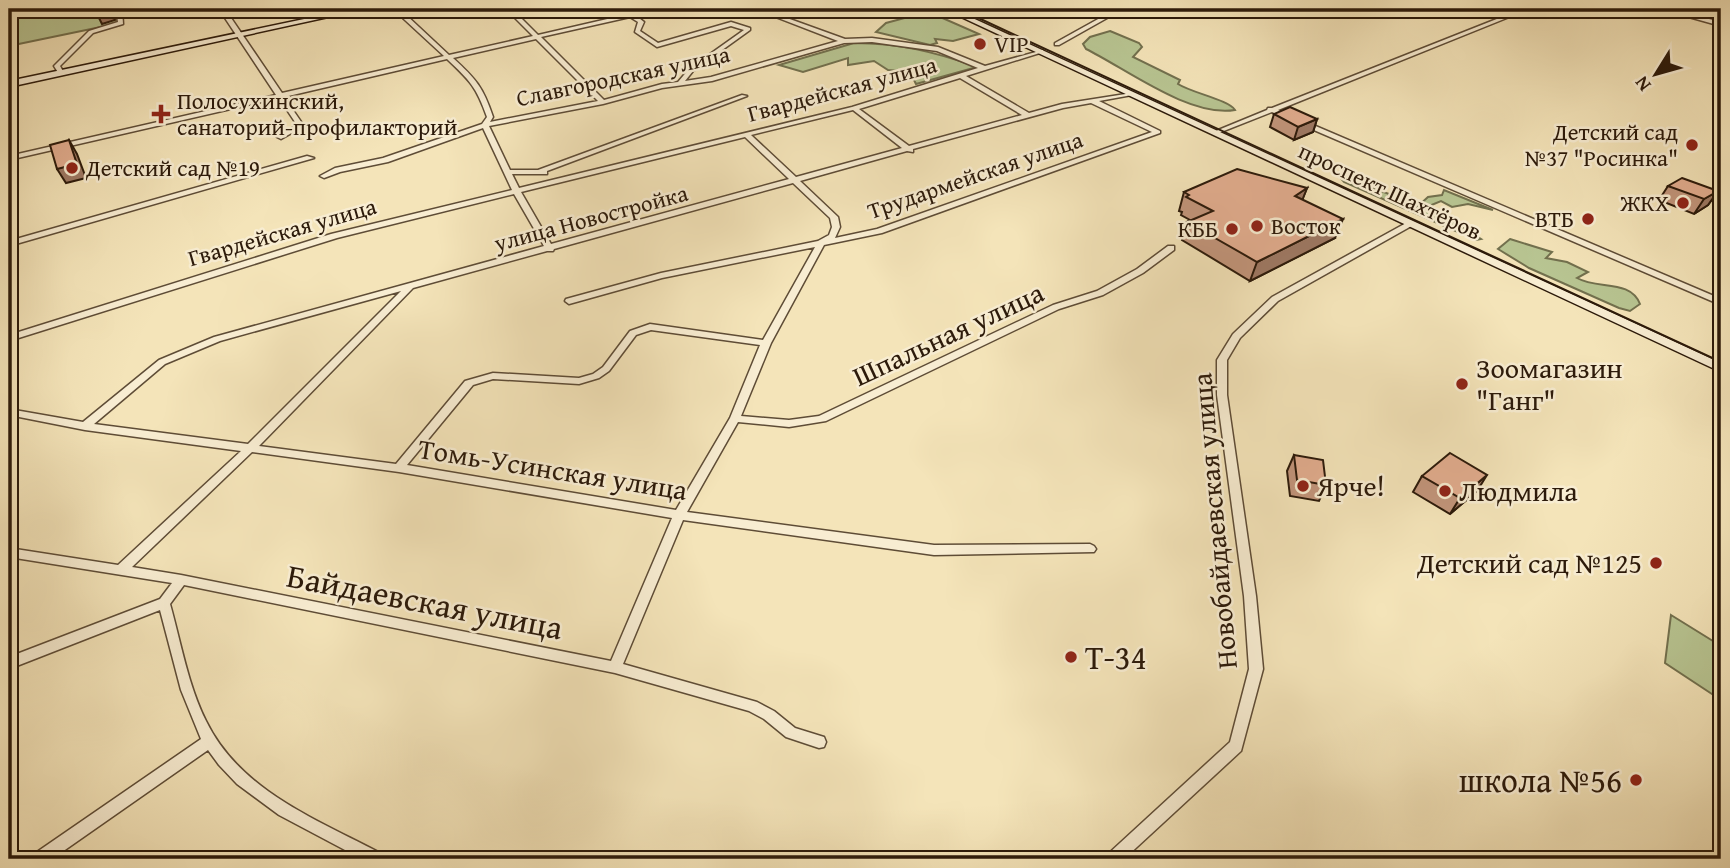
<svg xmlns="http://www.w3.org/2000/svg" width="1730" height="868" viewBox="0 0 1730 868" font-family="'Gentium Book Plus',serif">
<rect width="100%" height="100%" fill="#f4e4b9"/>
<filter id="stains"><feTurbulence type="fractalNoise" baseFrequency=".00286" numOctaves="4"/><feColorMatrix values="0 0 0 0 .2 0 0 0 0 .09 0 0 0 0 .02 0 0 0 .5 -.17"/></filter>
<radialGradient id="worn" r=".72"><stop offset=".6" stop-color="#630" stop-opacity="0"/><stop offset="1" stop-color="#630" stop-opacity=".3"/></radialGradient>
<path fill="#b8c592" stroke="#72704e" stroke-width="2" d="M9,9H114L120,23L9,46Z
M922,9L979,34L953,41L935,39L937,43L930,45L876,32L886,23L905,18L901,12Z
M1110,31L1139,43L1142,47L1133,57L1180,80L1178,84C1192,93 1229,100 1235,110C1190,118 1125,68 1086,49L1083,44L1090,37Z
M854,43C898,43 936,52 977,67L916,84L910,72L888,70L874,61L848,65V58L803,72L779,65Z
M1338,175L1408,201L1416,208L1428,197L1442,195L1444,190L1493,210L1468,204L1452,207L1441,201L1429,206L1481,239L1476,240L1344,182Z
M1510,239L1552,252L1546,258L1567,262L1588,272L1577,278C1598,290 1630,279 1640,304L1630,311L1619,308L1529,268L1498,249Z
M1671,615L1721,646V700L1665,663Z"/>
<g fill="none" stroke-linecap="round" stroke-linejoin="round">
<g stroke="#5e4c36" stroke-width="3">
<path id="street" d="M116,9H122L123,24L93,33L60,66L64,73L59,74L54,66L89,31L118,22Z
M219,9H225L282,93L444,56L393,9L401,10L420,9L404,13L449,55L533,36L506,9H512L538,35L629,14L641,9H648L635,15L644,22L640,31L658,43L731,22L750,28V30L693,71L685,81L711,77L838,41L755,9H762L845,39L872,38L938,47L985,66L1043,50V52L966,76L1029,113L1062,104L1132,93V95L1099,101L1160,131V133L882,233L824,245L771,343L741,416L789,420L819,416L1053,305L1097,291L1137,269L1168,246H1174V250L1143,273L1103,295L1059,309L826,421L789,427L738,422L687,512L934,545L1090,544L1094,546L1096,549L1094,552L934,555L683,520L623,664L757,702L774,711L795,728L824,737L826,742L824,747L819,748L786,737L764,719L749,711L615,673L184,585L170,604C181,643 188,685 206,721C240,791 318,820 382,854L385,859H362L279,815L237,784L219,765L208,750L52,859H31L34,854L201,739L181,690L160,610L9,669V657L160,599L172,583L9,557V548L118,565L241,451L85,430L9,415V409L83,422L159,360L214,337L544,246L514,194L337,238L9,341V335L331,234L512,190L483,128L388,162L340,172L324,178L320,176L335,168L383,158L482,124L487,117C476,86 470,81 447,59L284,97L304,126L281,139L277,137L279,136L297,125L279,98L9,160V156L276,95ZM630,17L638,22L635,32L657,47L731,26L744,30L689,69L678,82L662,84L604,100L541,37ZM536,39L598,101L490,122L493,117C483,87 476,79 453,58ZM872,42L937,51L978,68L852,107L519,188L512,174H547V171L747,96L742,95L538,170H510L489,126L603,104L662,88L712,81L844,43ZM960,78L1022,115L909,146L859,109ZM1091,103L1152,132L877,229L835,238L840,227L838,217L800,181L907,151L913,152V149L1063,108ZM853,110L902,148L796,177L751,135ZM745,137L789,179L551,244L521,192ZM793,183L830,218L832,227L829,235L818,241L661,273L566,299L565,301L569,304L662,278L815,247L763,340L650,324L630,331L603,367L593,374L579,378L493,373L465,381L396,464L259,446L413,288L547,251H553L554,249ZM401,291L248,444L94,424L165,364L220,341ZM651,330L760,345L730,418L676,510L407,465L473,385L493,379L579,384L599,378L609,371L636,335ZM252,452L399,472L672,518L611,661L181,575L132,567Z
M1079,9H1087L1105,15L1116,9H1123L1059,45H1055V43L1100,18Z
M1522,9H1529L1278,110L1721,299V305L1272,112L1216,134L1211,133L1267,110L1268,108H1272Z
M1660,9H1669L1721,22V26Z
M307,156L314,158L9,246V241Z
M1408,222H1411L1415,224L1278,301L1240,338L1227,360V395L1256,596L1263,669L1241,751L1124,859H1105L1108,854L1230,742L1249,669L1244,596L1217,395V360L1233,334L1272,297Z"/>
</g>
<g stroke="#2c1a0a" stroke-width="3">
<path id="secondary" d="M352,9H365L9,87V81Z
M944,9H953L1721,363V372Z"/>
</g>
<use href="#street" fill="#f8edd2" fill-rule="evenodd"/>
<use href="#secondary" fill="#f8edd2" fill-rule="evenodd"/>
<path stroke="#2c1a0a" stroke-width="2" d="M959,9L1721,362"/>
</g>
<path fill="#c2957b" stroke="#2c1a0a" stroke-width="2" d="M1274,114L1317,119L1313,132L1294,140L1270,127Z
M1668,186L1718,191L1708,205L1694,214L1659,200Z
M1307,188L1302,200L1335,238L1250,281L1182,240L1187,222L1190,220L1181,215L1182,212L1179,211L1184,192Z
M1294,455L1326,485L1319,501L1290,496L1287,471Z
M1422,476L1477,491L1450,514L1413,492Z"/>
<path fill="#9e7964" stroke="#2c1a0a" stroke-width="2" d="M107,9H110L115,20L102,24L96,12Z
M1317,119L1313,132L1294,140L1298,127Z
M69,140L77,154L86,178L66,183L57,169Z
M1307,188L1300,206L1295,196Z
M1718,191L1708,205L1694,214L1704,199Z
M1343,219L1335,238L1250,281L1257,262Z
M1487,475L1477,491L1450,514L1460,498Z"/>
<path fill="#e2ad8f" stroke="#2c1a0a" stroke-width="2" d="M94,9H107L96,12Z
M1290,107L1317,119L1298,127L1274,114Z
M69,140L77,164L57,169L50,145Z
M1237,169L1307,188L1295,196L1343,219L1257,262L1187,222L1213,211L1186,197L1189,195L1184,192Z
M1682,178L1718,191L1704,199L1668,186Z
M1450,453L1487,475L1460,498L1422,476Z
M1294,455L1323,460L1326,485L1297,480Z"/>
<g fill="#8f2418" stroke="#f8edd2" stroke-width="2.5">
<circle cx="980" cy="44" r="7"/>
<path d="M157.5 103.5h7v7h7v7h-7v7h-7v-7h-7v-7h7z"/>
<circle cx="1692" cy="145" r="7"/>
<circle cx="72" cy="168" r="7"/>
<circle cx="1683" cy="203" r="7"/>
<circle cx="1588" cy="219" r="7"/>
<circle cx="1257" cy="226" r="7"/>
<circle cx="1232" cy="229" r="7"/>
<circle cx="1462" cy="384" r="7"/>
<circle cx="1303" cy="486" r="7"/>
<circle cx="1445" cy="491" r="7"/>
<circle cx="1656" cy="563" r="7"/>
<circle cx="1071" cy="657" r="7"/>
<circle cx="1636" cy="780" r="7"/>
</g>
<g text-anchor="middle" stroke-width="5" stroke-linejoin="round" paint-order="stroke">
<g font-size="23" fill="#2c1a0a" stroke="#f8edd2" text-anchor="start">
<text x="994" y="52">VIP</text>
<text x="177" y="109">Полосухинский,<tspan x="177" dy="26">санаторий-профилакторий</tspan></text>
<text x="1678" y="140" text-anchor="end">Детский сад<tspan x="1678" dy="26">№37 "Росинка"</tspan></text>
<text x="86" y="176">Детский сад №19</text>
<text x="1669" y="211" text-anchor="end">ЖКХ</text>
<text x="1574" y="227" text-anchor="end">ВТБ</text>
<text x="1271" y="234">Восток</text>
<text x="1218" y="237" text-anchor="end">КББ</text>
</g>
<g font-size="23" fill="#2c1a0a" stroke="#f8edd2">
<text transform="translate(623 76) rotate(-12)" y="8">Славгородская улица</text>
<text transform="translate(842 89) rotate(-15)" y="8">Гвардейская улица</text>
<text transform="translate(975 175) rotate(-19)" y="8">Трудармейская улица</text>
<text transform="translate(1390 191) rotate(25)" y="8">проспект Шахтёров</text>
<text transform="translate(591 218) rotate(-15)" y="8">улица Новостройка</text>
<text transform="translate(282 232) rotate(-16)" y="8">Гвардейская улица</text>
</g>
<g font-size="28" fill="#2c1a0a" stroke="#f8edd2">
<text transform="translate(948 334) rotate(-25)" y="10">Шпальная улица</text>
<text transform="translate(553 469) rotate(9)" y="10">Томь-Усинская улица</text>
<text transform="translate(1214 521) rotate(-95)" y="10">Новобайдаевская улица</text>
</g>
<g font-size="28" fill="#2c1a0a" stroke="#f8edd2" text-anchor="start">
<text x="1476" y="378">Зоомагазин<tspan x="1476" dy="32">"Ганг"</tspan></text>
<text x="1317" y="496">Ярче!</text>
<text x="1459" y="501">Людмила</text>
<text x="1642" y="573" text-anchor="end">Детский сад №125</text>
</g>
<g font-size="33" fill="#2c1a0a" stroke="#f8edd2">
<text transform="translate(425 601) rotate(11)" y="12">Байдаевская улица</text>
</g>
<g font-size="33" fill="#2c1a0a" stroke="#f8edd2" text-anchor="start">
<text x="1085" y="669">T-34</text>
<text x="1622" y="792" text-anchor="end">школа №56</text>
</g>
</g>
<rect width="1730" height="868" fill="none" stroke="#f4e4b9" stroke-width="35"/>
<rect x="10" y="10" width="1709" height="847" fill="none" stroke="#2c1a0a" stroke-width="3.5"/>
<rect x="18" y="18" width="1695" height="833" fill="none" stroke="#2c1a0a" stroke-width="2"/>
<g transform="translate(1656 74) rotate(233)" stroke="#f8edd2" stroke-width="5" paint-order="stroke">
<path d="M0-5L12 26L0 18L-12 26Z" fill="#2c1a0a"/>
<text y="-10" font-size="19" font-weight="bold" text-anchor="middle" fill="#2c1a0a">N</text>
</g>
<rect width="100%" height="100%" filter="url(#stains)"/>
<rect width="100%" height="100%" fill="url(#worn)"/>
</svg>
